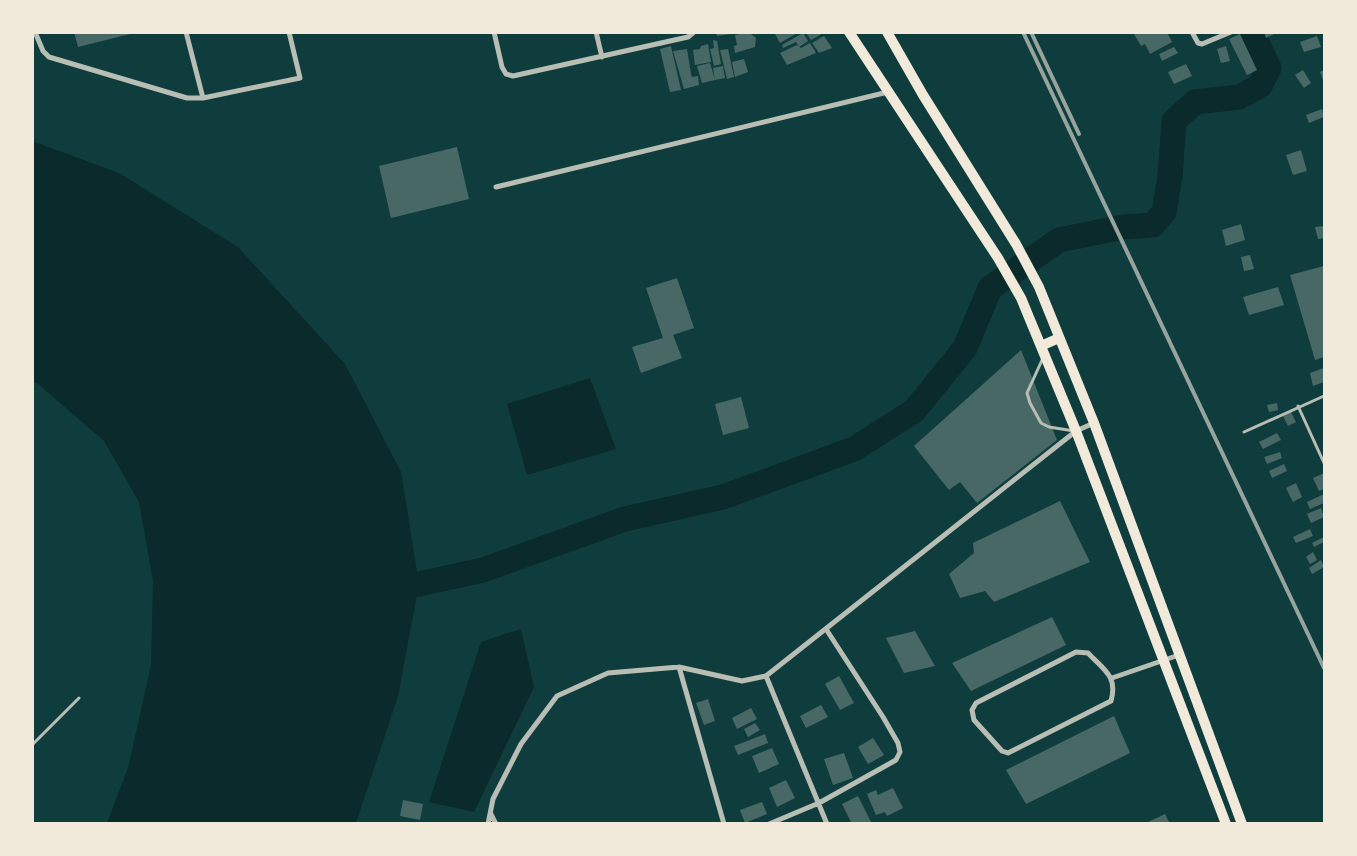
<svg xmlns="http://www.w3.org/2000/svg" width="1357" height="856" viewBox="0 0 1357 856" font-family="Overpass,sans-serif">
<rect width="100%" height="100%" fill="#0f3d3e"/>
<path fill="#0a2a2b" d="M32,141L119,173L238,247L345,364L401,472L419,584L398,696L356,823H107L128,768L151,665L153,581L139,502L104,441L37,383L33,382Z
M590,378L616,449L527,475L507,404Z
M521,629L534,687L474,812L429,802L481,642Z"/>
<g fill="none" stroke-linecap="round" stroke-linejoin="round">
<path stroke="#0a2a2b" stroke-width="25" d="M385,587L419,584L483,570L625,519L723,497L854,449L914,411L965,348L990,288L1059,240L1124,227L1153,225L1164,212L1170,176L1174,121L1195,102L1239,97L1260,86L1269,68L1252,32"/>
</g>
<path fill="#486865" d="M74,32H134V33L78,47Z
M716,32H731V34L717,36Z
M774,32H799L780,43Z
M808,32H825L811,40L806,33Z
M1137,32H1167L1172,42L1150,54L1145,44L1141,46L1134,34Z
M1264,32H1278L1266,38Z
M745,33L751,34L756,38L755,47L735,53L734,46L737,45L735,35Z
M803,33L808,41L799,47L796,42L783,48L782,45Z
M1240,34L1257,70L1247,75L1229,39Z
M824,36L832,48L819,53L812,43Z
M1317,36L1321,47L1304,52L1300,42Z
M713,40L717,41L721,64L714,66L710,49L714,48Z
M810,43L816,53L787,65L780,53L797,45L801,48Z
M708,44L711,62L695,65L693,50L700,49L701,46Z
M671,46L681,90L670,92L660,49Z
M1226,46L1230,61L1221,63L1217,49Z
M1174,47L1178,53L1162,61L1159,54Z
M687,49L691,74L692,77L698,76L699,85L684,89L673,51Z
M728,49L734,77L727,79L720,50Z
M744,59L748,72L735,77L732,62Z
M710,63L715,80L702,83L697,66Z
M1186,64L1192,76L1174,84L1168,72Z
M723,66L725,78L715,80L713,68Z
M1303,70L1311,83L1304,88L1295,75Z
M1324,70V83L1320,72Z
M1322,109L1324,117L1309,123L1306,115Z
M457,147L469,199L391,218L379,166Z
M1301,150L1307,171L1293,175L1286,155Z
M1241,224L1245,240L1226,246L1222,230Z
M1324,226V238L1318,239L1315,227Z
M1250,255L1254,269L1244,271L1241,257Z
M1324,266V357L1315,360L1290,275Z
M677,278L694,328L673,335L682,358L641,373L632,347L663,338L646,288Z
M1278,287L1284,305L1249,315L1243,297Z
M1021,350L1057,440L977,503L960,482L949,490L914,446Z
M1324,368V382L1313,386L1310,373Z
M741,397L749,428L723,435L715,404Z
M1277,403L1278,410L1269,412L1267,405Z
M1291,412L1296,422L1288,426L1283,416Z
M1277,433L1281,440L1263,449L1259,442Z
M1280,452L1282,458L1267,464L1264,457Z
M1284,464L1287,471L1272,478L1269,471Z
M1324,473V489L1319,491L1313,478Z
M1296,483L1302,497L1293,502L1286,488Z
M1324,494V503L1310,509L1307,502Z
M1060,501L1090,562L994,602L985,591L960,598L949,574L974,553L973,543Z
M1321,508L1324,517L1311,523L1307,514Z
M1310,529L1313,536L1296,543L1293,537Z
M1324,537V542L1314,547L1312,543Z
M1313,552L1317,560L1310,564L1306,557Z
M1321,560L1324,567L1312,574L1309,568Z
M1052,617L1066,645L971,691L952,663Z
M915,631L935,666L904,673L886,638Z
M839,676L854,703L840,710L825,684Z
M708,699L715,721L704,725L696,703Z
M821,705L828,717L806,728L800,716Z
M751,708L757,719L737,729L732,718Z
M1114,716L1130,753L1026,804L1006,770Z
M755,723L760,730L748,737L744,729Z
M765,734L768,743L738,755L734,746Z
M873,738L884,755L868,764L858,747Z
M772,748L779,764L759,773L752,756Z
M844,753L853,778L833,785L824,759Z
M786,780L795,798L777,807L769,788Z
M893,788L903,808L887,816L885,812L876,815L867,794L876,790L878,795Z
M858,796L871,822L868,824H852L842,804Z
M403,800L423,804L420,820L400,816Z
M762,802L767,814L745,823L740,810Z
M1165,814L1170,824H1144Z"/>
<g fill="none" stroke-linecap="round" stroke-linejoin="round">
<path stroke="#b8beb3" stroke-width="3" d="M1043,358L1027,393L1030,403L1041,423L1049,427L1074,431
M1298,406L1324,463
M1244,432L1324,396
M32,745L79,698"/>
<path stroke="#b8beb3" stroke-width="5" d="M35,32L43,51L49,57L187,98H203L300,78L289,32
M186,32L203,98
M494,32L502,67L506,74L513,76L688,37L694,32
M596,32L602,57
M1192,32L1198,43L1202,44L1231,32
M496,187L888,92
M1076,652L1088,653C1104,670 1118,676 1111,701L1008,753L1002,751L974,720L972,710L976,703Z
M679,667L724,824
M766,676L827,824
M1112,678L1179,655
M491,814L496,824
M488,824L493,799L521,744L557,696L608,673L679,667L742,681L766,676L1076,431L1094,423
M769,824L819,803L896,760L900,752L898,743L883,717L826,629"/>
<path stroke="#f1e9da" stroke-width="10" d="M849,32L998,258L1021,298L1076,431L1226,824
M887,32L923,95L1016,244L1039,287L1094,423L1242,824
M1041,346L1059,338"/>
<path stroke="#97a49c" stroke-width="4" d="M1023,32L1324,668
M1031,32L1079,134"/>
</g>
<rect width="1357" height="856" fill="none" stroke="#f1e9da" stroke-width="68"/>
</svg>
